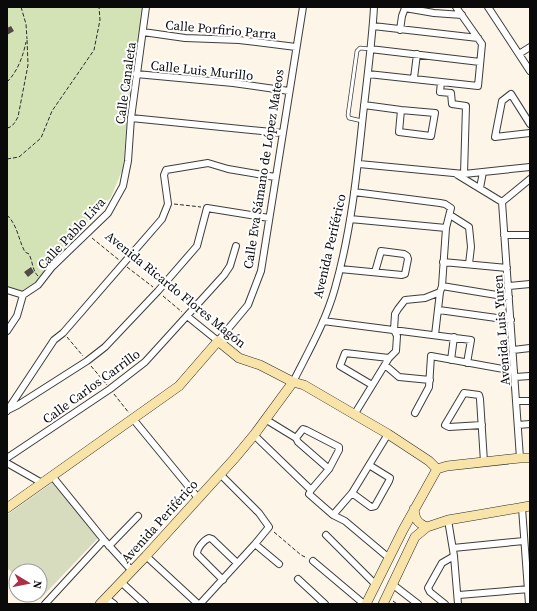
<svg xmlns="http://www.w3.org/2000/svg" width="537" height="611" viewBox="0 0 537 611" font-family="'Source Serif 4',serif">
<rect width="100%" height="100%" fill="#fdf6e8"/>
<path fill="#d4e3b6" d="M7,7H144L127,124L123,168L111,197L45,270C39,280 32,286 21,291L7,286Z"/>
<path fill="#d6dcbd" d="M55,481L99,537L40,599L36,595H40V571H16V576L7,568V515Z"/>
<path fill="#514a47" d="M11,26L14,31L7,35V28Z
M31,267L34,272L28,277L24,272Z"/>
<g fill="none" stroke-linecap="round" stroke-linejoin="round">
<g stroke="#3d3d3d" stroke-width="4.5">
<path id="lane" d="M362,121L349,118L348,115L357,51L360,48L370,49"/>
</g>
<g stroke="#3d3d3d" stroke-width="8">
<path id="street" d="M407,7L405,8L434,13L462,15
M488,7L530,71
M373,26L478,38
M400,30L402,16L405,8
M143,32L185,38L239,40L296,47
M370,49L480,62
M519,54L530,47
M136,74L233,83L289,91
M368,74L478,86L482,44L456,7
M414,78L417,54
M441,82L440,92L451,93L452,104L466,106L464,174
M364,105L401,110L435,113L431,136L399,132L401,110
M131,118L282,133
M530,124L511,94L502,101L495,137L530,133
M359,164L464,174L530,167
M456,174L502,202L530,179
M480,188L483,172
M354,192L440,203L445,204L451,208L446,228L442,286L440,292L435,335
M502,202L520,458
M450,215L469,227L471,247L469,264
M350,219L446,228
M504,235H530
M443,262L507,268
M340,269L402,275L405,274L408,259L407,256L404,254L381,251L375,272
M442,286L509,297
M509,286L530,284
M7,290L23,295L38,285L52,267L108,213L123,186L128,161L131,118L146,7
M439,310L511,320
M187,316L218,341L248,305L261,271L303,7
M323,321L471,340L467,363
M7,331L17,316L23,295
M513,350L530,348
M451,360L454,337
M385,365L399,377L430,380
M515,377L530,376
M293,382C308,352 326,321 335,288C351,232 357,173 363,115C367,79 372,43 374,7
M372,385L340,366L345,353L389,358
M516,401H530
M8,410L18,405L87,361L105,347L158,291L197,246L207,208L269,218
M7,411L54,340L63,333L162,219L168,204L164,175L166,170L208,163L228,169L275,177
M415,413L429,387L431,356L514,371
M354,415L389,358L396,351L397,336L394,330L395,314L398,309L405,300L425,298L440,292
M133,419L198,498
M265,419L296,438L298,442L329,469
M482,425L449,427L445,425L464,393L479,395L480,399L484,462
M518,425L530,424
M254,435L311,490
M296,438L303,429L306,430L339,447V450L329,469L311,490
M7,458L110,389L145,362L224,275L230,266L236,246
M7,463L42,483
M220,474L259,513L269,527L255,544
M52,476L104,540L132,571
M311,490L309,494L333,515L345,521L389,558
M352,493L371,507L375,506L389,481L390,478L369,465
M522,508L529,604
M333,515L352,493L388,434
M448,520L454,556L458,604
M326,535L376,585
M109,546L138,516
M453,548L524,541
M146,556L198,604
M313,561L364,604
M298,579L325,604
M223,580L197,554C197,548 204,540 209,538L212,539L237,563
M121,582L145,604
M392,584L418,604
M459,595L530,589
M106,598L114,604
M45,604L104,540
M200,604L255,544L279,564
M445,604L430,592L428,588L442,563L454,556"/>
</g>
<g stroke="#2c2c2c" stroke-width="10">
<path id="secondary" d="M7,508L179,386L218,341L239,358L260,365L293,382L304,385L388,434L429,461L437,469
M414,509C415,519 417,523 427,527
M100,604L146,556L234,459L254,435L293,382
M366,604L403,530L437,469L447,466L520,458H530
M383,604L415,537L427,527L448,520L530,506"/>
</g>
<path stroke="#2c2c2c" stroke-width="1" stroke-dasharray="4 2" stroke-linecap="butt" d="M21,7L26,24L27,39
M7,82C18,71 23,56 26,42
M7,128C13,127 15,122 18,117L28,65L27,39
M7,159L19,157L41,138L52,111L94,50L100,20L99,7
M174,204L201,207
M7,215C18,226 18,239 25,252L29,254C33,262 32,270 38,276
M92,238L119,260
M127,267L153,287
M163,296L182,312
M67,337L83,356
M91,366L107,385
M114,394L129,413
M274,532L301,555L307,558
M393,601L397,604"/>
<use href="#lane" stroke="#fff" stroke-width="3"/>
<use href="#street" stroke="#fff" stroke-width="6"/>
<use href="#secondary" stroke="#f8e4a9" stroke-width="9"/>
</g>
<g text-anchor="middle" stroke-width="4" stroke-linejoin="round" paint-order="stroke">
<g font-size="13" fill="#0a0a0a" stroke="#fff">
<text transform="translate(221 29) rotate(5)" y="5">Calle Porfirio Parra</text>
<text transform="translate(202 70) rotate(6)" y="5">Calle Luis Murillo</text>
<text transform="translate(125 83) rotate(-82)" y="5">Calle Canaleta</text>
<text transform="translate(263 169) rotate(-81)" y="5">Calle Eva Sámano de López Mateos</text>
<text transform="translate(71 233) rotate(-47)" y="5">Calle Pablo Liva</text>
<text transform="translate(329 246) rotate(-77)" y="5">Avenida Periférico</text>
<text transform="translate(176 289) rotate(39)" y="5">Avenida Ricardo Flores Magón</text>
<text transform="translate(501 330) rotate(-94)" y="5">Avenida Luis Yuren</text>
<text transform="translate(91 386) rotate(-36)" y="5">Calle Carlos Carrillo</text>
<text transform="translate(159 521) rotate(-48)" y="5">Avenida Periférico</text>
</g>
</g>
<rect width="537" height="611" fill="none" stroke="#0a0a0a" stroke-width="16"/>
<g transform="translate(28 583) rotate(100)"><circle r="19" fill="#ffffff" stroke="#9d9d9d"/>
<path d="M0-3L7 15L0 10L-7 15Z" fill="#ac2f46"/>
<text y="-6" font-size="11" font-weight="bold" text-anchor="middle" fill="#0a0a0a">N</text>
</g>
</svg>
